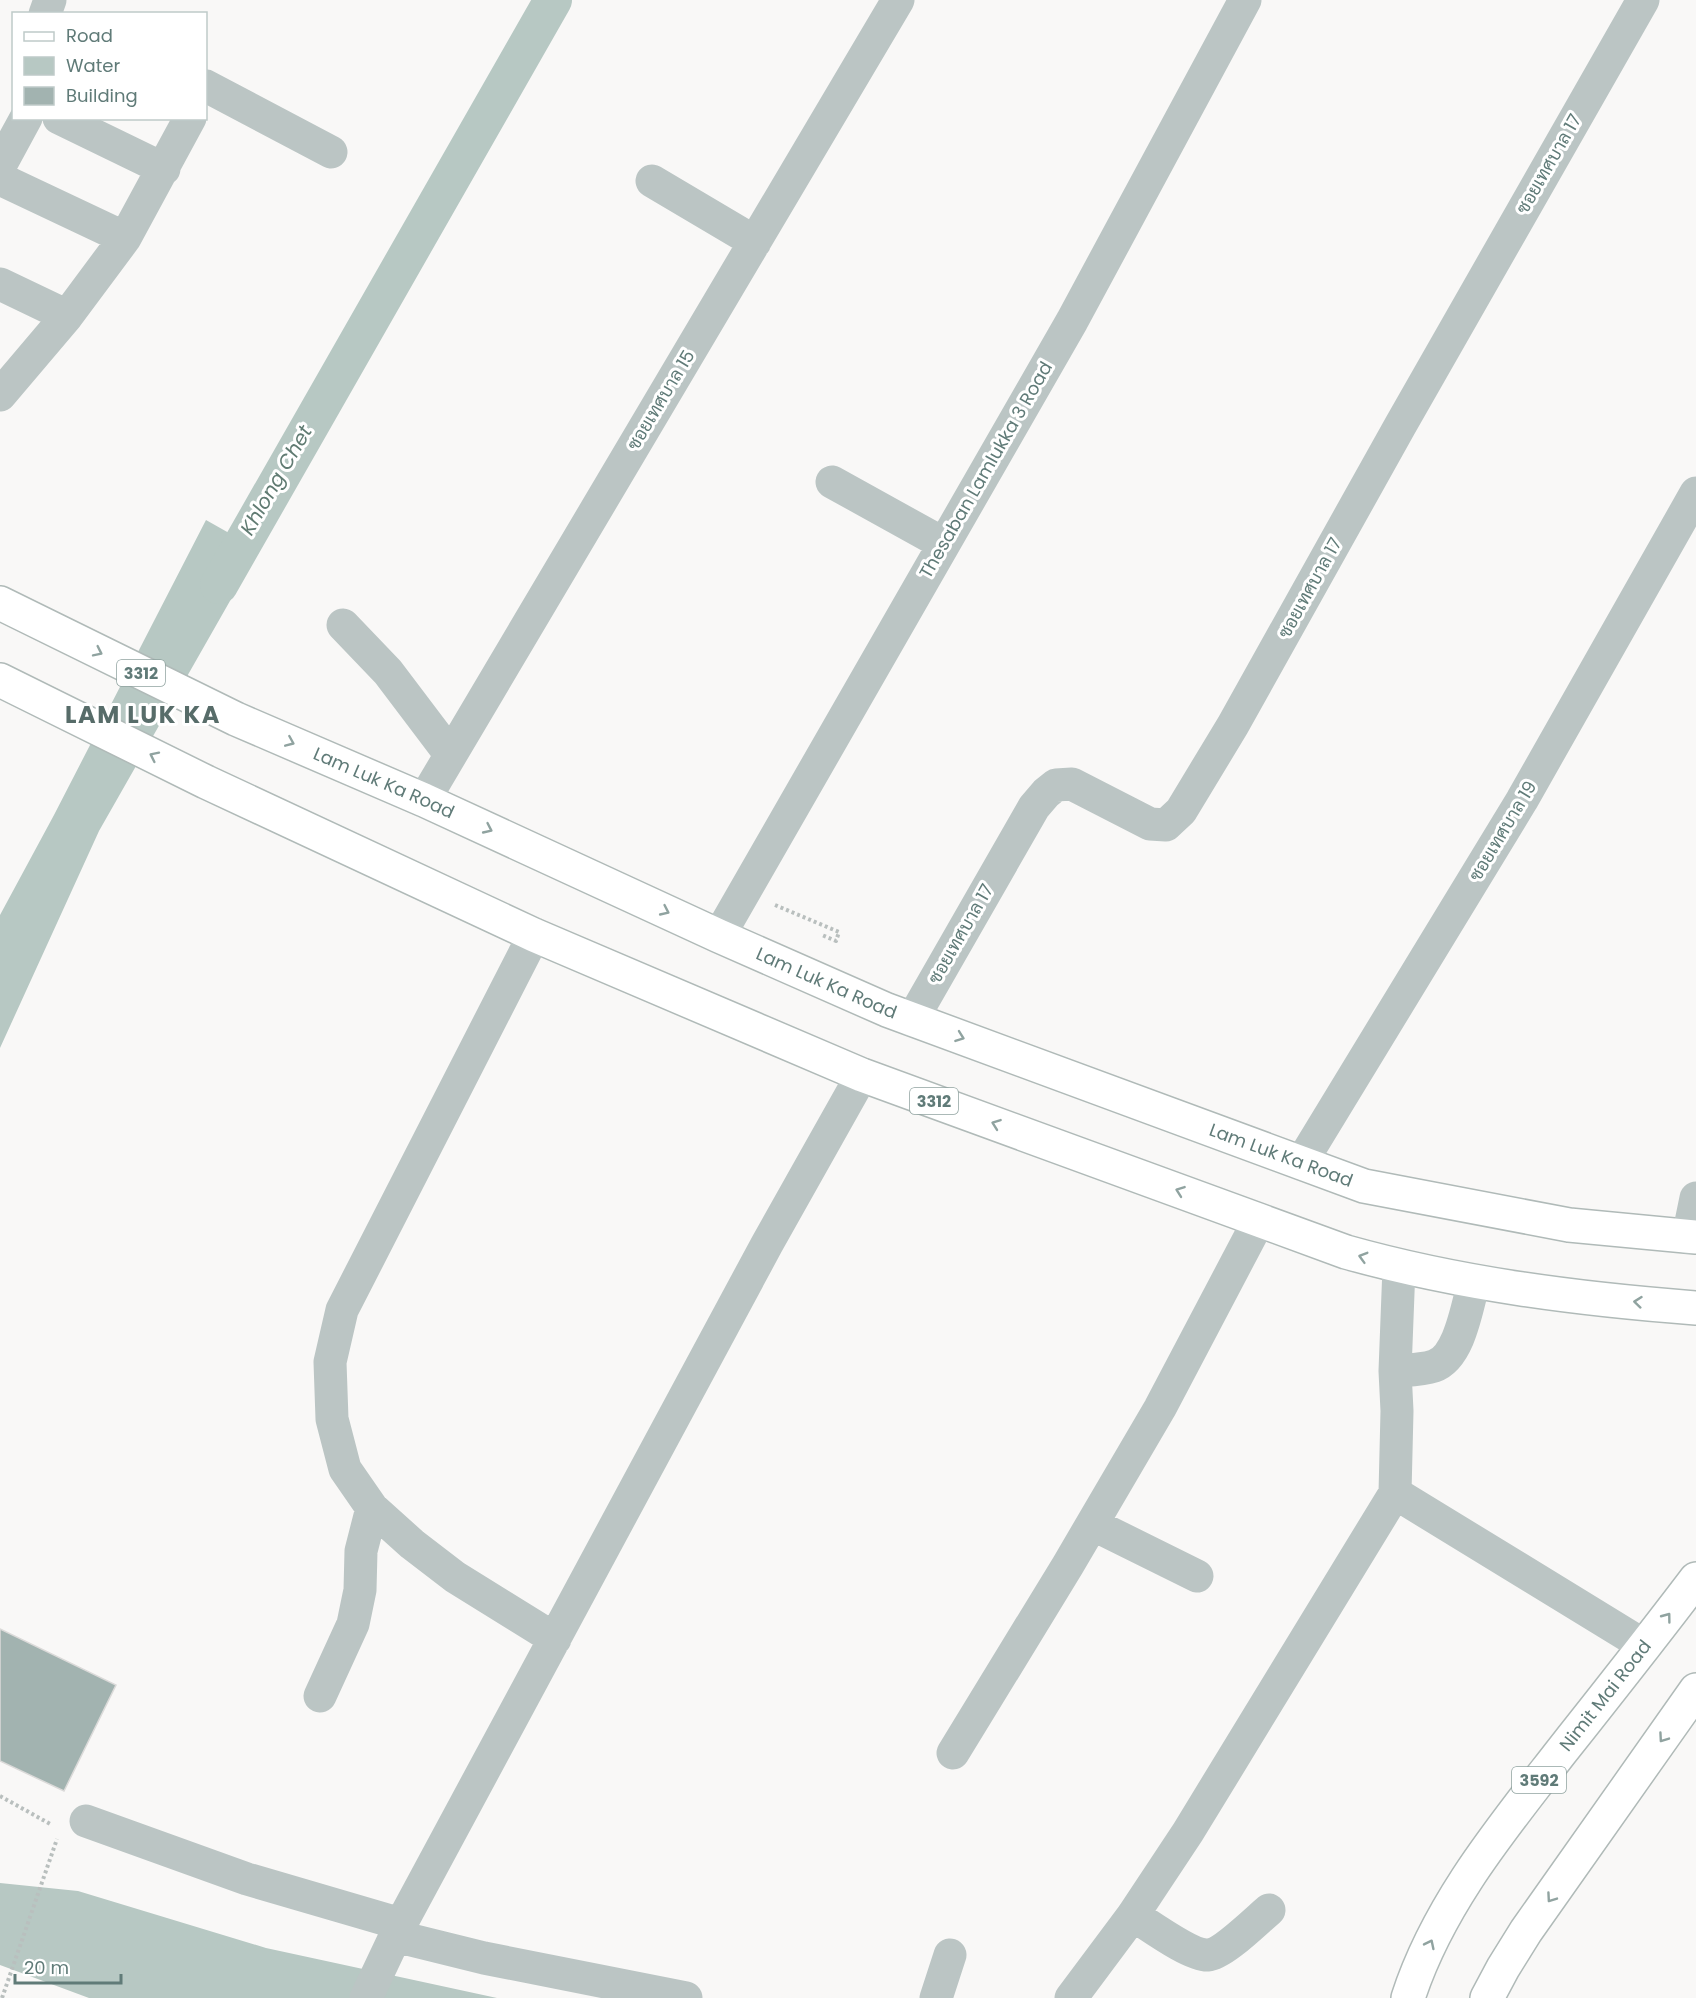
<svg xmlns="http://www.w3.org/2000/svg" width="1696" height="1998" viewBox="0 0 1696 1998" font-family="Poppins,Sarabun,sans-serif">
<rect width="100%" height="100%" fill="#f9f8f7"/>
<path fill="#b7c8c3" d="M206,520L259,550L99,831L0,1048V915L54,815Z
M0,1883L78,1891L266,1948L497,1998H89L0,1965Z"/>
<g fill="none" stroke-linecap="round" stroke-linejoin="round">
<path stroke="#b7c8c3" stroke-width="38" d="M219,585L553,0"/>
</g>
<path fill="#a2b3b0" stroke="#dbdad9" stroke-width="1.5" d="M0,1629L116,1685L64,1791L0,1761Z"/>
<g fill="none" stroke-linecap="round" stroke-linejoin="round">
<g stroke="#b0bab8" stroke-width="36">
<g id="major">
<path id="s1" d="M0,603L236,719L424,800L719,936L887,1010L1364,1186L1569,1225L1696,1237"/>
<path d="M0,680L206,782L534,935L862,1075L1346,1252C1460,1284 1578,1299 1696,1308"/>
<path id="s2" d="M1408,1998C1438,1905 1502,1828 1561,1752C1607,1694 1652,1637 1696,1579"/>
<path d="M1487,1998L1503,1968L1526,1931L1696,1690"/>
</g>
</g>
<path stroke="#b9bfbe" stroke-width="4" stroke-dasharray="3 3" stroke-linecap="butt" d="M775,905L839,932L836,941L822,935
M0,1796L52,1825
M2,1998L57,1839"/>
<path stroke="#bbc5c4" stroke-width="33" d="M45,14L50,0
M206,86L331,152
M59,118L164,169
M0,166L26,118
M0,179L125,238
M652,181L755,242
M0,284L67,316
M0,395L67,316L125,238L190,118
M832,482L944,544
M343,625L388,672L450,754
M424,800L898,0
M534,935L342,1310L330,1362L332,1419L345,1469L372,1508L412,1544L455,1577L555,1639
M719,936L1072,321L1245,0
M912,1020L1034,807L1046,793L1056,785L1072,784L1150,824L1166,825L1181,811L1233,725L1400,426L1643,0
M1301,1163L1522,800L1696,493
M1688,1237L1696,1198
M1395,1371L1399,1267
M1395,1493L1645,1646
M1092,1524L1197,1576
M320,1696L353,1624L360,1590L361,1551L372,1508
M953,1753L1068,1565L1160,1408L1259,1220
M86,1821L247,1879L401,1924
M1133,1915C1149,1925 1191,1956 1208,1955C1223,1954 1257,1920 1269,1910
M395,1936L484,1958L686,1998
M366,1998L401,1924L767,1244L862,1075
M936,1998L950,1955
M1071,1998L1133,1915L1188,1832L1395,1493L1397,1411L1395,1371C1407,1370 1422,1370 1434,1366C1460,1357 1467,1306 1474,1282"/>
<use href="#major" stroke="#fff" stroke-width="33"/>
</g>
<defs><path id="oneway-chevron" d="M-2-3.5L2.5 0L-2 3.5" fill="none" stroke-width="1.6" stroke-linecap="round" stroke-linejoin="round" transform="scale(1.5)"/></defs>
<g stroke="#90a3a0">
<use href="#oneway-chevron" transform="translate(98 652) rotate(26)"/>
<use href="#oneway-chevron" transform="translate(290 742) rotate(23)"/>
<use href="#oneway-chevron" transform="translate(154 756) rotate(-154)"/>
<use href="#oneway-chevron" transform="translate(488 829) rotate(25)"/>
<use href="#oneway-chevron" transform="translate(665 911) rotate(25)"/>
<use href="#oneway-chevron" transform="translate(960 1037) rotate(20)"/>
<use href="#oneway-chevron" transform="translate(996 1124) rotate(-160)"/>
<use href="#oneway-chevron" transform="translate(1180 1191) rotate(-160)"/>
<use href="#oneway-chevron" transform="translate(1363 1257) rotate(-164)"/>
<use href="#oneway-chevron" transform="translate(1638 1302) rotate(-174)"/>
<use href="#oneway-chevron" transform="translate(1667 1617) rotate(-53)"/>
<use href="#oneway-chevron" transform="translate(1663 1738) rotate(125)"/>
<use href="#oneway-chevron" transform="translate(1551 1898) rotate(125)"/>
<use href="#oneway-chevron" transform="translate(1430 1944) rotate(-64)"/>
</g>
<g text-anchor="middle" stroke-width="6" stroke-linejoin="round" paint-order="stroke">
<g fill="#fff" stroke="#90a3a0" stroke-width="1.5">
<rect x="117" y="660" width="48" height="26" rx="4.5"/>
<rect x="910" y="1088" width="48" height="26" rx="4.5"/>
<rect x="1512" y="1767" width="54" height="26" rx="4.5"/>
</g>
<g font-size="16" font-weight="bold" fill="#607b78">
<text x="141" y="679">3312</text>
<text x="934" y="1107">3312</text>
<text x="1539" y="1786">3592</text>
</g>
<g font-size="18" fill="#607b78" stroke="#fff">
<text transform="translate(1549 164) rotate(-60)" y="6">ซอยเทศบาล 17</text>
<text transform="translate(661 400) rotate(-59)" y="6">ซอยเทศบาล 15</text>
<text transform="translate(986 470) rotate(-60)" y="6">Thesaban Lamlukka 3 Road</text>
<text transform="translate(1310 588) rotate(-61)" y="6">ซอยเทศบาล 17</text>
<text dy="6" stroke="none"><textPath href="#s1" startOffset="424">Lam Luk Ka Road</textPath></text>
<text transform="translate(1503 831) rotate(-59)" y="6">ซอยเทศบาล 19</text>
<text transform="translate(961 934) rotate(-60)" y="6">ซอยเทศบาล 17</text>
<text dy="6" stroke="none"><textPath href="#s1" startOffset="910">Lam Luk Ka Road</textPath></text>
<text dy="6" stroke="none"><textPath href="#s1" startOffset="1396">Lam Luk Ka Road</textPath></text>
<text dy="6" stroke="none"><textPath href="#s2" startOffset="363">Nimit Mai Road</textPath></text>
</g>
<g font-size="20" font-style="italic" fill="#607b72" stroke="#fff">
<text transform="translate(276 480) rotate(-60)" y="7">Khlong Chet</text>
</g>
<g font-size="24" font-weight="bold" letter-spacing="1.5" fill="#576c69" stroke="#fff">
<text x="143" y="723">LAM LUK KA</text>
</g>
</g>
<rect x="12" y="12" width="195" height="108" fill="#ffffff" stroke="#bfcac9" stroke-width="1.5"/>
<rect x="24" y="32" width="30" height="9" fill="#ffffff" stroke="#bfcac9" stroke-width="1.5"/>
<text x="66" y="42" font-size="18" fill="#607b78">Road</text>
<rect x="24" y="57" width="30" height="18" fill="#b7c8c3" stroke="#bfcac9" stroke-width="1.5"/>
<text x="66" y="72" font-size="18" fill="#607b78">Water</text>
<rect x="24" y="87" width="30" height="18" fill="#a2b3b0" stroke="#bfcac9" stroke-width="1.5"/>
<text x="66" y="102" font-size="18" fill="#607b78">Building</text>
<path d="M15 1974v9h106v-9" fill="none" stroke="#607b78" stroke-width="3"/>
<text x="24" y="1974" font-size="18" fill="#607b78" stroke="#ffffff" stroke-width="4.5" paint-order="stroke">20 m</text>
</svg>
